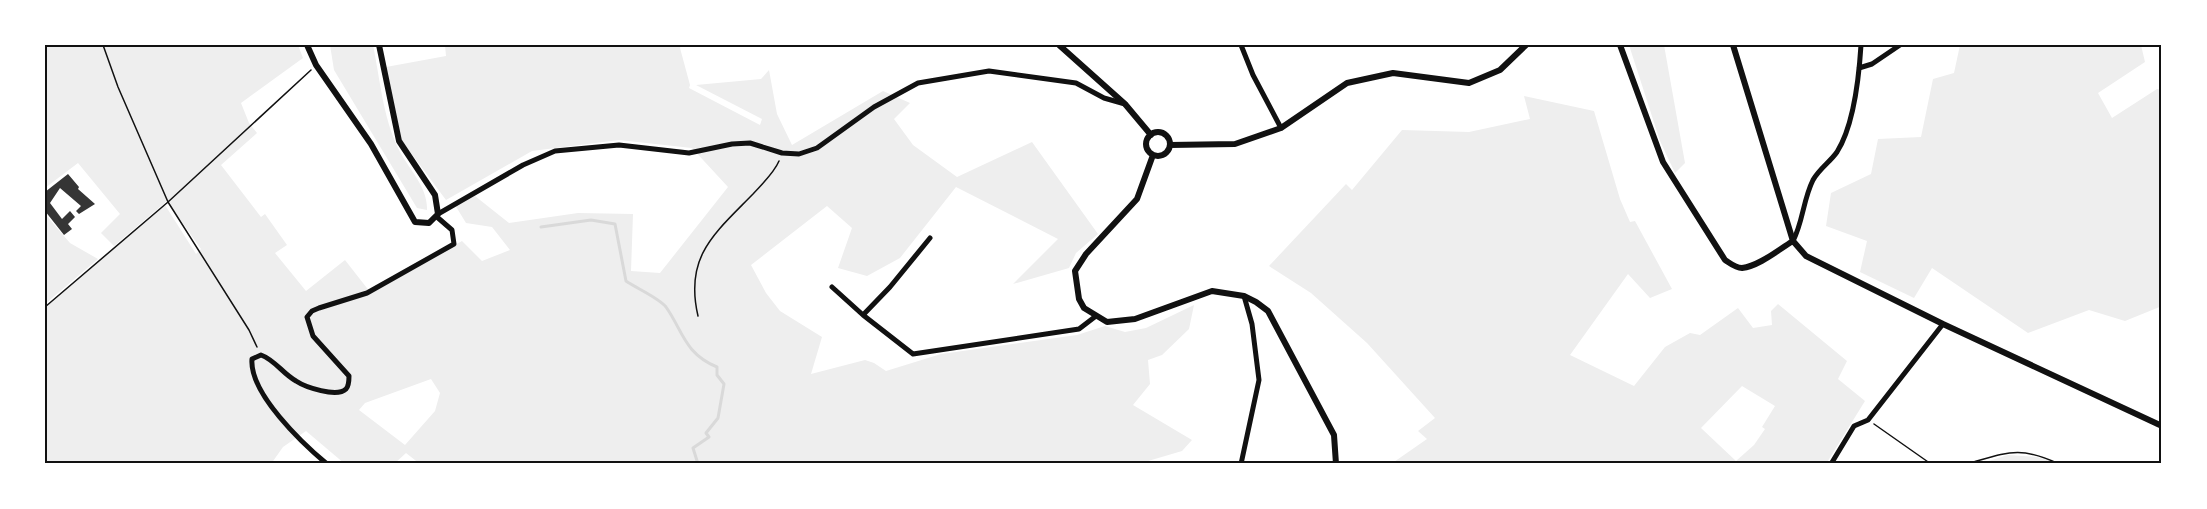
<svg xmlns="http://www.w3.org/2000/svg" width="2207" height="509" viewBox="0 0 2207 509" font-family="Poppins,sans-serif">
<rect width="100%" height="100%" fill="#fff"/>
<path fill="#eee" fill-rule="evenodd" d="M45,45H298L303,58L241,103L249,123L257,133L221,165L261,217L265,214L287,245L275,253L306,291L345,260L370,292L462,241L482,261L510,250L492,227L466,223L455,205L475,196L509,223L578,213L633,214L631,271L660,273L728,187L692,148L619,140L532,151L446,200L402,141L386,67L446,56L445,45H681L680,48L690,85L689,88L760,125L762,119L696,85L761,79L769,70L777,114L792,145L883,91L910,103L894,119L913,145L957,177L1032,142L1098,234L1076,253L1069,268L1013,284L1058,239L956,187L900,258L867,276L838,268L852,228L827,206L751,265L766,293L780,311L822,337L811,374L865,360L874,363L886,371L941,354L1077,335L1105,326L1125,332L1146,328L1194,305L1189,329L1162,355L1148,360L1150,384L1133,405L1192,440L1182,451L1138,464H420L406,453L394,464H345L306,431L283,447L271,464H45V307L165,205L196,254L201,249L167,201L114,246L101,233L120,214L78,163L45,188ZM431,379L440,393L435,411L405,445L359,410L365,403Z
M330,45H373C380,79 383,117 398,148C408,169 428,186 427,210L417,208L334,70Z
M1629,45H1664L1685,163L1675,173L1660,141Z
M1960,45H2141L2145,62L2098,93L2112,118L2157,89L2162,90V306L2125,321L2089,310L2028,333L1932,268L1914,298L1860,272L1867,241L1826,226L1831,193L1871,174L1878,139L1921,137L1933,79L1954,73Z
M1524,96L1594,111L1620,199L1630,222L1635,221L1672,289L1650,298L1628,274L1570,355L1634,386L1665,347L1690,333L1700,335L1738,308L1753,328L1772,325L1771,311L1778,304L1847,361L1838,379L1865,401L1826,464H1391L1427,439L1418,431L1435,418L1367,343L1311,293L1269,266L1346,184L1352,190L1402,130L1469,132L1530,119ZM1742,386L1775,406L1762,427L1765,429L1754,445L1736,461L1701,428Z
M45,214L70,243L98,259L45,304Z
M2008,455L2037,457L2061,464H1979Z"/>
<g fill="none" stroke-linecap="round" stroke-linejoin="round">
<path stroke="#d9d9d9" stroke-width="3" d="M541,227L591,220L615,224L626,281C636,288 659,298 666,307C683,331 684,353 717,367V375L724,384L718,418L706,433L709,437L693,448L698,464"/>
</g>
<path fill="#353535" d="M68,174L79,187L78,189L95,204L79,214L76,211L81,206L60,188L50,203L62,219L70,211L75,217L68,224L72,229L64,235L45,211V192Z"/>
<g fill="none" stroke-linecap="round" stroke-linejoin="round">
<path stroke="#111" stroke-width="1.5" d="M103,45L118,87L168,202L249,330L257,347
M45,307L168,202L311,70
M698,316C684,256 715,233 753,194C762,184 774,173 779,161
M1874,424L1931,464
M1966,464C2007,453 2018,445 2059,464"/>
<path stroke="#111" stroke-width="5" d="M1241,45L1253,75L1281,128
M1859,68L1872,64L1900,45
M438,214L523,165L555,151L619,145L689,153L732,144L750,143L782,153L799,154L817,148L874,107L918,83L989,71L1076,83L1104,98L1125,104
M1793,241C1803,222 1803,200 1813,180C1819,169 1830,162 1837,152C1854,125 1859,77 1861,45
M832,287L863,315L913,354L1079,329L1096,316
M863,315L890,287L930,238
M327,464C303,444 249,393 252,359L261,355C275,360 283,374 296,381C305,387 337,398 346,389C349,386 349,380 349,376L313,336L307,317L312,311L319,308L367,293L454,244L452,230L437,217
M1241,464L1259,380L1252,324L1244,296
M1831,464L1854,426L1868,420L1943,324"/>
<path stroke="#111" stroke-width="6" d="M307,45L316,65L371,144L415,222L429,223L438,214L435,195L399,141L379,45
M1059,45L1125,104L1151,135
M1620,45L1663,162L1725,260C1730,263 1735,268 1742,268C1759,266 1778,250 1793,241
M1733,45L1793,241L1806,256L1943,324L2162,426
M1146 144a12 12 0 1 1 24 0a12 12 0 1 1-24 0Z
M1170,145L1235,144L1281,128L1347,83L1393,73L1469,83L1500,70L1526,45
M1153,155L1137,199L1086,254L1075,271L1079,299L1084,308L1107,322L1135,319L1212,291L1244,296L1256,302L1268,311L1334,435L1336,464"/>
</g>
<rect width="2207" height="509" fill="none" stroke="#ffffff" stroke-width="93"/>
<rect x="46" y="46" width="2114" height="416" fill="none" stroke="#111" stroke-width="2"/>
</svg>
